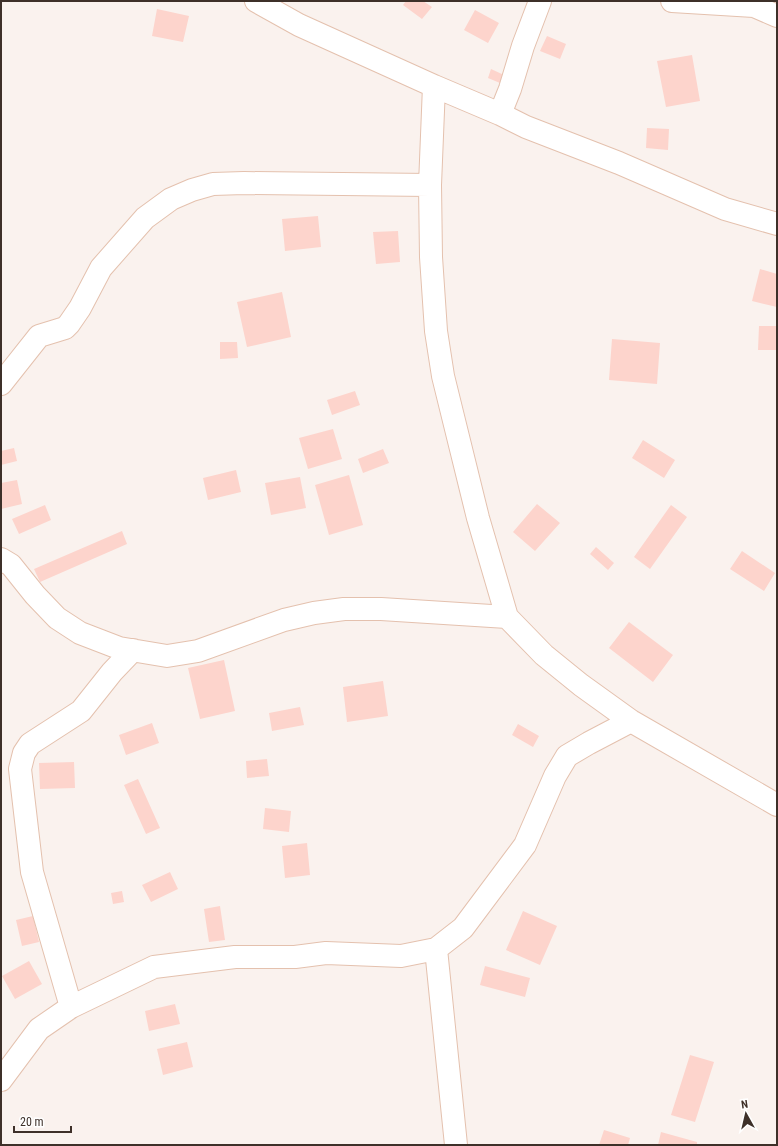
<svg xmlns="http://www.w3.org/2000/svg" width="778" height="1146" viewBox="0 0 778 1146" font-family="'Roboto Condensed',sans-serif">
<rect width="100%" height="100%" fill="#faf2ee"/>
<path fill="#fdd4cc" d="M406,1H423L432,7L422,19L403,5Z
M157,9L189,16L183,42L152,36Z
M475,10L499,23L488,43L464,30Z
M547,36L566,44L560,59L540,51Z
M692,55L700,101L666,107L657,61Z
M491,69L504,75L500,83L488,78Z
M647,128L669,129L668,150L646,148Z
M318,216L321,247L285,251L282,219Z
M398,231L400,262L376,264L373,232Z
M760,269L777,274V307L752,301Z
M282,292L291,337L247,347L237,302Z
M759,326H777V350H758Z
M612,339L660,343L657,384L609,380Z
M220,342H237L238,358L220,359Z
M355,391L360,405L332,415L327,400Z
M333,429L342,459L308,469L299,438Z
M643,440L675,460L664,478L632,458Z
M14,448L17,461L1,465V451Z
M383,449L389,463L363,473L358,459Z
M236,470L241,492L208,500L203,478Z
M349,475L363,525L329,535L315,485Z
M300,477L306,508L271,515L265,483Z
M17,480L22,504L1,509V483Z
M537,504L560,523L535,551L513,532Z
M45,505L51,520L19,534L12,519Z
M671,505L687,517L650,569L634,557Z
M122,531L127,544L40,582L34,569Z
M596,547L614,563L608,570L590,554Z
M742,551L775,573L764,591L730,569Z
M629,622L673,655L653,682L609,648Z
M224,660L235,711L200,719L188,668Z
M383,681L388,716L347,722L343,687Z
M300,707L304,725L272,731L269,713Z
M152,723L159,743L126,755L119,735Z
M518,724L539,736L533,747L512,735Z
M267,759L269,776L247,778L246,761Z
M74,762L75,788L40,789L39,763Z
M138,779L160,828L146,834L124,785Z
M265,808L291,811L289,832L263,829Z
M307,843L310,875L285,878L282,846Z
M170,872L178,889L151,902L142,885Z
M122,891L124,902L113,904L111,893Z
M220,906L225,940L209,942L204,909Z
M523,911L557,926L540,965L506,950Z
M33,916L39,942L22,946L16,920Z
M29,961L42,984L15,999L2,976Z
M485,966L530,978L525,997L480,985Z
M175,1004L180,1024L149,1031L145,1011Z
M187,1042L193,1067L163,1075L157,1049Z
M690,1055L714,1062L695,1122L671,1115Z
M604,1130L630,1138L628,1145H599Z
M661,1132L697,1142V1145H658Z"/>
<g fill="none" stroke-linecap="round" stroke-linejoin="round">
<g stroke="#e4c1ae" stroke-width="24">
<path id="street" d="M256,1L299,25L434,86L500,114L526,127L619,163L725,209L777,224
M672,1L754,6L777,16
M434,86L430,185L431,257L436,331L443,376L478,518L507,617L544,655L581,685L631,721L777,805
M500,114L510,89L523,46L540,1
M1,384L39,336L65,328L69,324L80,308L101,268L145,218L171,199L192,190L213,184L244,183L430,185
M1,559L11,565L35,595L57,618L80,633L119,648L167,656L198,651L284,620L314,613L344,609H381L507,617
M436,949L456,1145
M71,1007L32,872L20,769L24,753L30,744L81,711L112,672L133,650
M1,1080L39,1029L71,1007L154,967L235,957H295L326,953L401,956L436,949L463,928L525,845L555,776L567,756L589,743L631,721"/>
</g>
<use href="#street" stroke="#fff" stroke-width="22"/>
</g>
<rect width="778" height="1146" fill="none" stroke="#3e3029" stroke-width="4"/>
<g transform="translate(746 1114) rotate(352)" stroke="#ffffff" stroke-width="3" paint-order="stroke">
<path d="M0-3L7 15L0 10L-7 15Z" fill="#3e3029"/>
<text y="-6" font-size="11" font-weight="bold" text-anchor="middle" fill="#3e3029">N</text>
</g>
<path d="M14 1126v6h57v-6" fill="none" stroke="#3e3029" stroke-width="2"/>
<text x="20" y="1126" font-size="12" fill="#3e3029" stroke="#ffffff" stroke-width="3" paint-order="stroke">20 m</text>
</svg>
